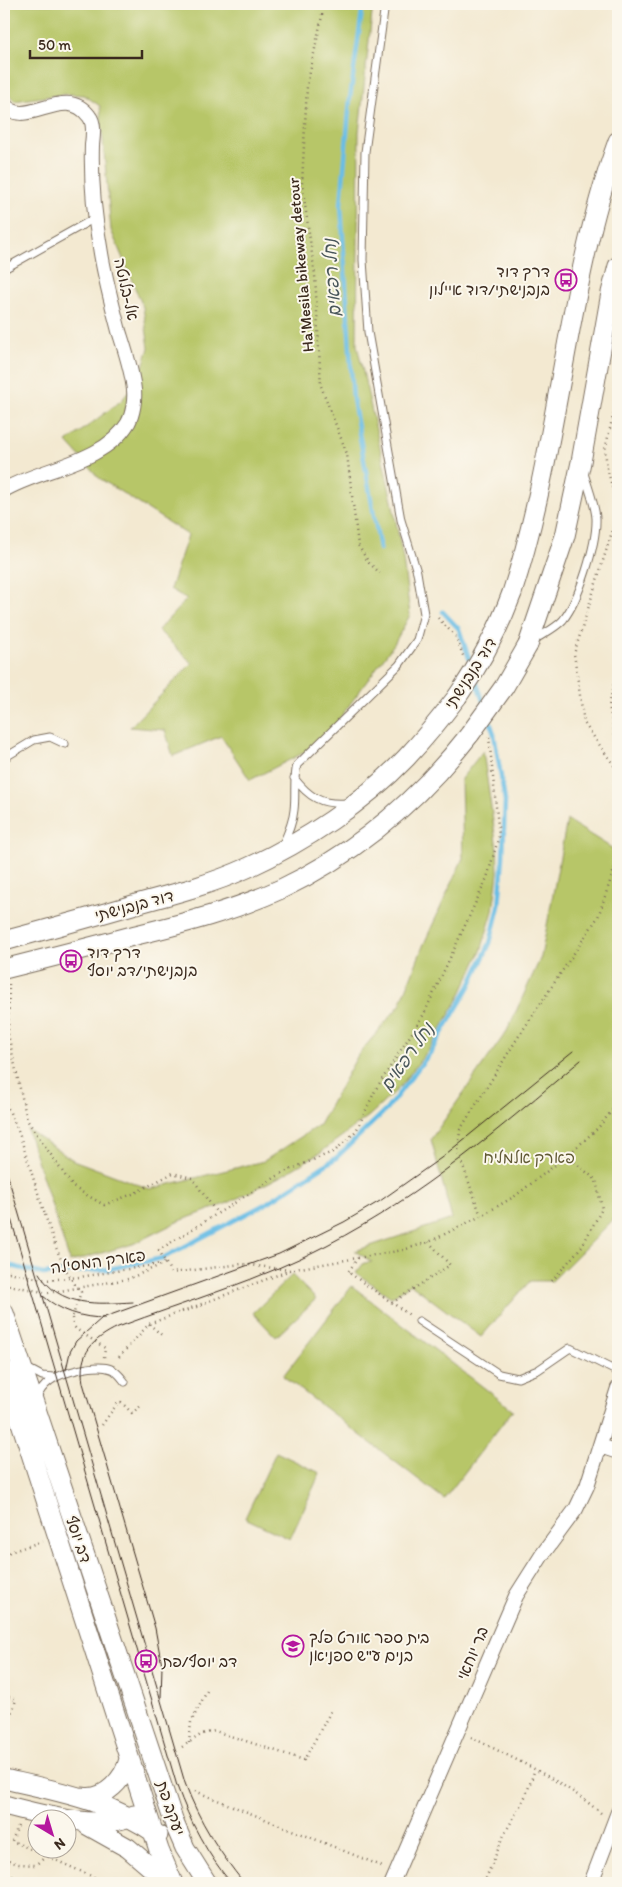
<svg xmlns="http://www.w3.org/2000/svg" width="622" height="1887" viewBox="0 0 622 1887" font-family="Itim,'Playpen Sans Hebrew',sans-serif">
<rect width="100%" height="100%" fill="#fbf7ec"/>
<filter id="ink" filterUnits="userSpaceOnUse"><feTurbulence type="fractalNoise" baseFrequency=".02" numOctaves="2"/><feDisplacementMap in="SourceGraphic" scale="10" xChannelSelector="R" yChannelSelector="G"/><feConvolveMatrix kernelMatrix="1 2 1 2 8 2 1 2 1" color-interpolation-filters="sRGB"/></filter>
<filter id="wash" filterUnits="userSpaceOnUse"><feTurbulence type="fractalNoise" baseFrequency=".0096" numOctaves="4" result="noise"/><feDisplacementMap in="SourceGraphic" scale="20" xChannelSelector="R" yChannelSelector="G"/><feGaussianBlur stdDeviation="1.12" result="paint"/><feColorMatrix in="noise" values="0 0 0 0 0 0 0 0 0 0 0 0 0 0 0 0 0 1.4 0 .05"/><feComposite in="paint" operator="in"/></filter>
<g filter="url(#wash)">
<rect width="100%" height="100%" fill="#f3e9d1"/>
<path fill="#b7c668" stroke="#797843" d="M4,4H373L359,132L357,345L392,501L403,559L410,615L394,644L321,744L250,780L221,736L173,756L165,730L130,727L192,663L158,630L187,599L170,589L188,535L99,478L67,442L122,400L139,378L149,348L143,307L111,230L100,106L84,95L66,94L14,101L4,88Z
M483,751L497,849L498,872L493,911L481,951L459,998L429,1049L400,1087L370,1115L321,1152L283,1175L228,1203L177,1222L133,1244L70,1262L27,1129L73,1160L150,1189L264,1161L319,1125L358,1055L400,1005L423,946L463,858L461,779Z
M567,820L618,852V1215L552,1281H530L481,1337L411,1284L391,1297L356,1273L364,1263L372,1262L355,1251L452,1219L431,1139L507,1031L541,957Z
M292,1275L316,1299L276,1337L253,1313Z
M352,1286L513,1410L444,1499L283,1376Z
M276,1452L320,1473L290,1539L245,1518Z"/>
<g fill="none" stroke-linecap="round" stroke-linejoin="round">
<path stroke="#69bde5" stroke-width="4.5" d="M363,4L350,98L341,205L353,399L380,549
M443,612L459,629L471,664
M475,678L484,704
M4,1264L43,1274L109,1269L163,1258L267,1203L336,1158L386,1110L430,1053L470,986L490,943L499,906L503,858L505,801L494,734L489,719"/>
</g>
</g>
<g filter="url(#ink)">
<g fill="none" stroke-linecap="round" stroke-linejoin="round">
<g stroke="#7b6d5d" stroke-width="9">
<path id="service" d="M4,269L95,218
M534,640C543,634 556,628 563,620C579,600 597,544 596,518C595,504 588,487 584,473
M4,758L34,740L50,737L65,744
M294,778C309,797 321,805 346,803
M283,844C288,833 293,822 294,810C296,794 293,780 297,765L399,665L417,640L424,614L417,572L401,520L368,332L363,260L365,152L385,4
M419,1321L499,1374L518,1378L538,1370L570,1348L618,1372
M27,1368L42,1376L54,1377
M36,1400C39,1392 43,1386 50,1381C62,1372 97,1363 111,1369C117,1371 121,1377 125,1382"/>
</g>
<g stroke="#7b6d5d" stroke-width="16">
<path id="minor" d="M4,104C25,132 64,82 89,116C95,123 93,136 92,145C91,179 94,214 100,247C104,275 112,304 119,331C125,350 132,370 134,390C135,400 133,414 128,423C104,463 41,468 4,490
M600,1446L618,1452
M392,1883L516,1596L542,1555L576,1509L587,1486L618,1388
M591,1883L618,1812"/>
</g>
<g stroke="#7b6d5d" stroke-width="21">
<path id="secondary" d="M512,593C560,446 565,287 618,141
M528,645L565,536L581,462L611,293L618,266
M4,941C48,929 92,917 136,904C173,894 212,884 247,868C304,842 363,803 406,758C424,739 441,718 457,697
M4,969C48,958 92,947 136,935C186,923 235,910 281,889C357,853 419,799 470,734
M4,1313L175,1825L185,1848L207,1883
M4,1370L159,1850L173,1883
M4,1779C62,1792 108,1800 158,1835
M83,1797C105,1801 125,1778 129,1759
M4,1805C39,1814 101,1832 134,1815
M87,1825L128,1848L169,1883"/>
</g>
<path stroke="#7b6d5d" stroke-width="2.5" stroke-dasharray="1 4" stroke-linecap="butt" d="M322,4V16L307,86L302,184L315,275L321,386L347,454L358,545L369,563L380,573
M618,394L605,450L607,468L614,494L616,519L574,654L584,723L618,771
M438,618L456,637L464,658
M618,665L609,706L618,748
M489,737L499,836L487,878L424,1014L376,1089L356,1131L335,1151L284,1172L159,1250L171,1273L242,1264L289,1270L403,1250L429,1242L481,1216L515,1196L567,1156L598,1128L618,1103
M9,984L8,1034L27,1120L73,1187L104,1205L135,1193L173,1173L192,1178L217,1213
M4,1099L19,1133L45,1215
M481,1216L458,1152L460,1130L517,1039L598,917L618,858
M358,1258L348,1272L411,1316
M4,1271L46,1280L80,1277L159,1264
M552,1281L582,1246L602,1209L596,1180L567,1156
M4,1284L48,1293L128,1279L165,1263
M392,1303L450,1265L429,1242
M182,1312L203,1305
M72,1318L73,1325L76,1329L105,1348L104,1358
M149,1324L164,1337
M119,1357L149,1324L288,1271
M102,1425L117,1404L121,1402L132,1413L142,1405
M4,1554L43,1541
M4,1695L16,1700L4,1733
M471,1737C516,1760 565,1781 603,1815
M189,1743L191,1722L208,1689
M182,1747L202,1734L215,1731L304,1760L332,1709
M195,1791L384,1867
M18,1826L12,1841L44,1855
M4,1860L19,1864L35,1865L43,1859L44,1855L107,1883
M4,1870L21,1883
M484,1883L504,1835L526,1795L535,1769"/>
<use href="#service" stroke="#fff" stroke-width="7"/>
<use href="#minor" stroke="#fff" stroke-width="14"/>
<use href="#secondary" stroke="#fff" stroke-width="19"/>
<path stroke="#3b2a1e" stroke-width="1" d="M4,1163L185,1783C199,1821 219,1852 244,1883
M4,1195L177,1786C190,1822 207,1854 231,1883
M39,1273C59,1308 98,1304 133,1302
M43,1296C60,1311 82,1318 105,1318
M66,1370L70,1352L76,1341L102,1318L279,1254L344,1222L380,1201L441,1158L573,1051
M161,1699L162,1666L155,1628L83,1383C78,1353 93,1339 118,1327C188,1301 261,1280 327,1245C423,1195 499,1129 581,1060"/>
<g stroke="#7b6d5d" stroke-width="21" stroke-linecap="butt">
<path id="secondary-bridge" d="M457,697C480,664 498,631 512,593
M470,734L504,687L528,645"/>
</g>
<path stroke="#7b6d5d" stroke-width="2.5" stroke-dasharray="1 4" stroke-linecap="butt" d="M45,1215C54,1242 62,1270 81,1292L72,1318"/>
<use href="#secondary-bridge" stroke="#fff" stroke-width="19"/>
</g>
</g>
<defs>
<g id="bus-ring" transform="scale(1.125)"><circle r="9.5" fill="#fbf7ec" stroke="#b5179e" stroke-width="1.5"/><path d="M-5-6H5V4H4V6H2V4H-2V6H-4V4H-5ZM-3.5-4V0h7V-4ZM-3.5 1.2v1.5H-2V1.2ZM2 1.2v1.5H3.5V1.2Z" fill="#b5179e"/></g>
<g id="school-ring" transform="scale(1.125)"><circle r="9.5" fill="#fbf7ec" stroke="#b5179e" stroke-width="1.5"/><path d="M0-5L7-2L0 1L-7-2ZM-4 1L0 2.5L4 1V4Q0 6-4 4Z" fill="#b5179e"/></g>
</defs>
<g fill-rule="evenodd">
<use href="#bus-ring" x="566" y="280"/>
<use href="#bus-ring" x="71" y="961"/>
<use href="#school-ring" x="293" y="1646"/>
<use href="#bus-ring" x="146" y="1661"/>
</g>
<g text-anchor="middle" stroke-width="4" stroke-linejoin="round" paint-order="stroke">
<g font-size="16" fill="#3b2a1e" stroke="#fbf7ec">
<text transform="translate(300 265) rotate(-95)" y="6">Ha'Mesila bikeway detour</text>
<text transform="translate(127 289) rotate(77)" y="6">אל-בלוטה</text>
<text transform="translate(470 673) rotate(-57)" y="6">דוד בנבנישתי</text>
<text transform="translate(134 905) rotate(-15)" y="6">דוד בנבנישתי</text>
<text transform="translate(98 1261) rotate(-8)" y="6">פארק המסילה</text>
<text transform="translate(79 1539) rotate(71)" y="6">דב יוסף</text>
<text transform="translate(472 1653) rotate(-67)" y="6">בר יוחאי</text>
<text transform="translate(171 1808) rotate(71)" y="6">יעקב פת</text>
</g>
<g font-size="16" fill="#3b2a1e" stroke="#fbf7ec" text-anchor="start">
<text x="550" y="277" text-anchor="end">דרך דוד<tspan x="550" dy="18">בנבנישתי/דוד איילון</tspan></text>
<text x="87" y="958">דרך דוד<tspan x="87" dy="18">בנבנישתי/דב יוסף</tspan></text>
<text x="309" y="1643">בית ספר אורט פלך<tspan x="309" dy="18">בנים ע"ש ספניאן</tspan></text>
<text x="162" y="1667">דב יוסף/פת</text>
</g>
<g font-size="16" fill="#605934" stroke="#fbf7ec">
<text x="529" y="1163">פארק אלמליח</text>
</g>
<g font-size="18" font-style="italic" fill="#49565a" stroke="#fbf7ec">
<text transform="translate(332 278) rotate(-94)" y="6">נחל רפאים</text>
<text transform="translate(407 1057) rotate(-55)" y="6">נחל רפאים</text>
</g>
</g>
<rect width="622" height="1887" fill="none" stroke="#fbf7ec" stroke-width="20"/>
<g transform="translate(52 1834) rotate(142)"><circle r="24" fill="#fbf7ec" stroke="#aea59a"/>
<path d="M0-4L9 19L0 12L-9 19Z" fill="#b5179e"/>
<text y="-8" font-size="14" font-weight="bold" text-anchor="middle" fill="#3b2a1e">N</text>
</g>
<path d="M30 50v8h112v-8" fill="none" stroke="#3b2a1e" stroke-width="2.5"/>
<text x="38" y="50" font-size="15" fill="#3b2a1e" stroke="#fbf7ec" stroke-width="4" paint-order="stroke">50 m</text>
</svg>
